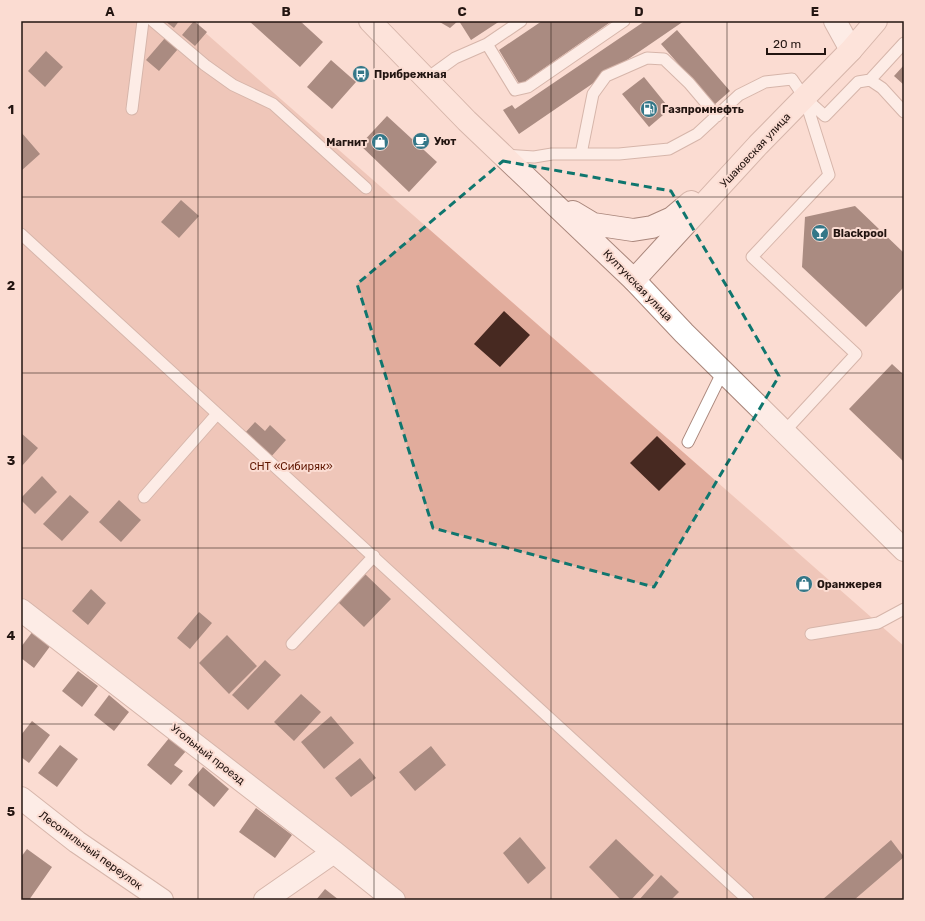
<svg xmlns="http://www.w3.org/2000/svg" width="925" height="921" viewBox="0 0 925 921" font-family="Rubik,sans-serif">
<rect width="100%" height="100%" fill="#fbdcd2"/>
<path fill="#e1ac9c" d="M21,21H192L904,646V900H408L341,846L21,597Z"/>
<path fill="#472921" d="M165,21H179L174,28Z
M194,21L207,32L195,46L182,35Z
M249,21H300L323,42L300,67Z
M438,21H458L450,28Z
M459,21H500L471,40Z
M542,21H612L520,85L499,50Z
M645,21H684L519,134L503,110L512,105L515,109Z
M677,30L730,91L714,105L661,44Z
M165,38L178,49L159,71L146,60Z
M46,51L63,67L45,87L28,71Z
M331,60L356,82L332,109L307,87Z
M904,65V85L894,76Z
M644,77L670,109L649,127L622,94Z
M387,116L437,162L409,192L360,145Z
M21,132L40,154L21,171Z
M181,200L199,216L179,238L161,222Z
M855,206L904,253V287L866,327L802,267L805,217Z
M504,311L530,335L500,367L474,344Z
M892,364L904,375V462L849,409Z
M255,422L265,431L270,425L286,440L270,458L244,434Z
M21,433L38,448L21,467Z
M657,436L686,464L659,491L630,463Z
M42,476L57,492L35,514L21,500V498Z
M70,495L89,512L62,541L43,524Z
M119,500L141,520L121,542L99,522Z
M365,574L391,599L364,627L338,602Z
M91,589L106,603L88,625L72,611Z
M199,612L212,623L190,649L177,638Z
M33,631L51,645L34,668L21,658V647Z
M227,635L257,666L229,694L199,663Z
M265,660L281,675L248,710L232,695Z
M78,671L98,686L82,707L62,691Z
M301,694L321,712L294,741L274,722Z
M109,695L129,712L114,731L94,715Z
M331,716L354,743L324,769L301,742Z
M32,721L50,735L29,763L21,757V735Z
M170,737L186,751L174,765L183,771L171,785L147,765Z
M60,745L78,759L57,787L38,773Z
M431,746L446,765L415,791L399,772Z
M360,758L376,778L351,797L335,778Z
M203,767L229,789L214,807L188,785Z
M256,808L292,835L275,858L239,832Z
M520,837L546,868L528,884L503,853Z
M616,839L654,875L631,900H621L589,867Z
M891,840L904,857L854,900H822Z
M27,849L52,867L29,900H21V857Z
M661,875L679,892L671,900H639Z
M325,889L339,900H316Z"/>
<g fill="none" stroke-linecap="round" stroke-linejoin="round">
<g stroke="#a9867b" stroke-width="13">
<path id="service" d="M153,21L205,65L233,85L273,104L366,188
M521,21L487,44L515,90L528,87L624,21
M426,79L455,58L487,44
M870,80L904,43
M132,109L143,21
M581,154L593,94L606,76L647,58L664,59L689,83L717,116
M506,155L534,157L552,154H619L669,149L697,134L739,95L765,82L792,79L804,97L825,116L858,82L870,80L882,88L904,112
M21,234L748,900
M784,432L856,354L752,257L829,175L805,99
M688,442L723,371
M144,497L217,414
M811,634L878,623L904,609
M292,644L374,556"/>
</g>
<g stroke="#a9867b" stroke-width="24">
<path id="minor" d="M835,21L851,50
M21,610L334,852L394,900
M21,798L77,842L162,900
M265,900L334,852"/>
</g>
<g stroke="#a9867b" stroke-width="24">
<path id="tertiary" d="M634,280L684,333L904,550"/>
</g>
<g stroke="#a9867b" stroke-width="24">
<path id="secondary" d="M370,21L467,121L634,280L758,145L851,50L876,21
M573,212L593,224L633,230L652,227L672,218L691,202"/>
</g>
<use href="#service" stroke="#fff" stroke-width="11"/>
<use href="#minor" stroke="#fff" stroke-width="22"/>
<use href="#tertiary" stroke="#fff" stroke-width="22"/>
<use href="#secondary" stroke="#feeae4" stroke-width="22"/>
</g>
<path d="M0 0H925V921H0ZM503,161L671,191L779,376L654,587L433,528L357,284Z" fill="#fbdcd2" fill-opacity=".55" fill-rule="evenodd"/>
<path fill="none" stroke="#0f766e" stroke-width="3" stroke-dasharray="8 5" stroke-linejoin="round" d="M503,161L671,191L779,376L654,587L433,528L357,284Z"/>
<path fill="none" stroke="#231511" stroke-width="1" stroke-opacity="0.55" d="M198,21V900M374,21V900M551,21V900M727,21V900M21,197H904M21,373H904M21,548H904M21,724H904"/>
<defs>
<g id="bus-disc" transform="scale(0.9)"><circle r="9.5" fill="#347788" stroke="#fbdcd2"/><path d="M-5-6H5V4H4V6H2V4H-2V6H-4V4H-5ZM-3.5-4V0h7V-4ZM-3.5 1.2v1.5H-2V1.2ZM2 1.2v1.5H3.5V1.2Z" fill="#fff"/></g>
<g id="fuel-disc" transform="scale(0.9)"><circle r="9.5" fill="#347788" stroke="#fbdcd2"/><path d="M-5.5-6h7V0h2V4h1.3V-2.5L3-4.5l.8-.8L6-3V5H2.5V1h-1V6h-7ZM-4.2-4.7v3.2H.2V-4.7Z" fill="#fff"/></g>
<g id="cafe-disc" transform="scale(0.9)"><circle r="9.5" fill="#347788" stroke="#fbdcd2"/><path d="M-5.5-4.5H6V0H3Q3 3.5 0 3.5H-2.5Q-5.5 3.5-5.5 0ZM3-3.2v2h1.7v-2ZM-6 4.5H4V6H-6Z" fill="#fff"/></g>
<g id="shop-disc" transform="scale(0.9)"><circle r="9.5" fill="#347788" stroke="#fbdcd2"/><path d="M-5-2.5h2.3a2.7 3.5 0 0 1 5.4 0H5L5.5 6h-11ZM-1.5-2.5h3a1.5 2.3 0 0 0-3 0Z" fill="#fff"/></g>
<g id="bar-disc" transform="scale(0.9)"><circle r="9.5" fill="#347788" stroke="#fbdcd2"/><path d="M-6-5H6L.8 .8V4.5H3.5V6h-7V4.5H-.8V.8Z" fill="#fff"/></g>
</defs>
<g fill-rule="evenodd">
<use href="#bus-disc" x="361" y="74"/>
<use href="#fuel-disc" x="649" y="109"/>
<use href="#cafe-disc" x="421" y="141"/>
<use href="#shop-disc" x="380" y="142"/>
<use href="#bar-disc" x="820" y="233"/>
<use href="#shop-disc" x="804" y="584"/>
</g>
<g text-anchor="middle" stroke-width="4" stroke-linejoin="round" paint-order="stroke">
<g font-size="11" font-weight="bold" fill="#231511" stroke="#fbdcd2" text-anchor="start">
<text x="374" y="78">Прибрежная</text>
<text x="662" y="113">Газпромнефть</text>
<text x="434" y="145">Уют</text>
<text x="367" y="146" text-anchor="end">Магнит</text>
<text x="833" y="237">Blackpool</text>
<text x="817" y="588">Оранжерея</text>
</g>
<g font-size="11" fill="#231511" stroke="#fbdcd2">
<text transform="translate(755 150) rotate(-47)" y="4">Ушаковская улица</text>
<text transform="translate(638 285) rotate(46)" y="4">Култукская улица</text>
<text transform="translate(208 754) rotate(38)" y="4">Угольный проезд</text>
<text transform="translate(91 850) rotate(36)" y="4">Лесопильный переулок</text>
</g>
<g font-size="11" fill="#601600" stroke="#fbdcd2">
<text x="291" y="470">СНТ «Сибиряк»</text>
</g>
</g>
<rect width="925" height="921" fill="none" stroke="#fbdcd2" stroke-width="44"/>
<path d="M767 48v6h58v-6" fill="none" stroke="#231511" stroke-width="2"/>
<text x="773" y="48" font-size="12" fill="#231511" stroke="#fbdcd2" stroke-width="3" paint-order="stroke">20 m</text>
<rect x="22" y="22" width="881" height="877" fill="none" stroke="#231511" stroke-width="1.5"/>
<g font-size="13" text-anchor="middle" font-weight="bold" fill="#231511">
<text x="110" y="16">A</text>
<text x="286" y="16">B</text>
<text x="462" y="16">C</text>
<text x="639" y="16">D</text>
<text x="815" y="16">E</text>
<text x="11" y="114">1</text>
<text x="11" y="290">2</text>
<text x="11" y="465">3</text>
<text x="11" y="640">4</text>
<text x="11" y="816">5</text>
</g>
</svg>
